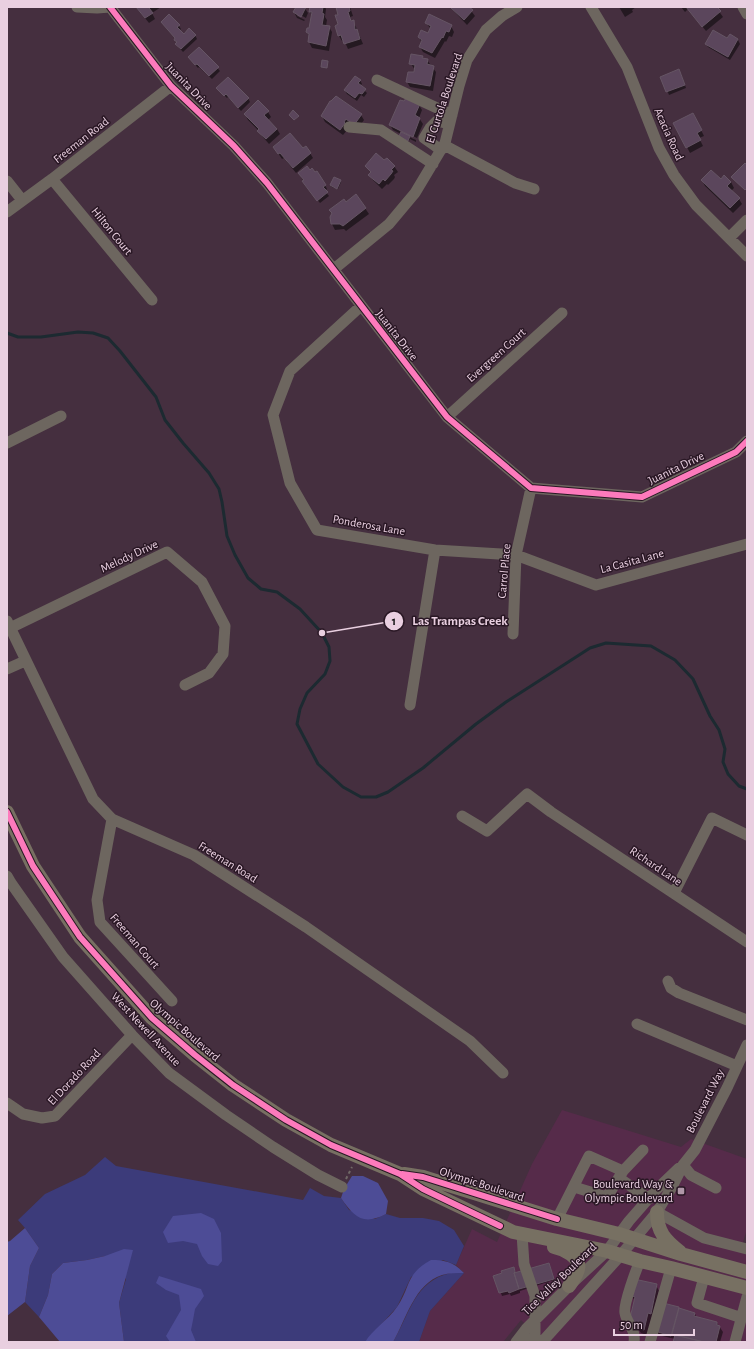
<svg xmlns="http://www.w3.org/2000/svg" width="754" height="1349" viewBox="0 0 754 1349" font-family="'Alegreya Sans',sans-serif">
<rect width="100%" height="100%" fill="#452f3f"/>
<path fill="#562b4a" d="M562,1110L681,1147L691,1139L747,1159V1229L740,1252L747,1254V1342H544L521,1320L503,1342H419L430,1311L464,1273L456,1265L472,1229L497,1242L532,1164Z"/>
<path fill="#3c3b7a" d="M105,1157L116,1166L303,1200L310,1188L324,1196L341,1198L349,1210L375,1219L386,1214L400,1218H423L439,1221L454,1230L464,1246L456,1265L443,1260L411,1277L397,1307L365,1342H124L119,1303L126,1279L105,1256L87,1260L63,1263L52,1274L48,1295L39,1317L25,1302L30,1266L39,1248L25,1228L18,1220L45,1194L85,1175Z
M451,1273H464L430,1311L419,1342H393C410,1314 414,1281 451,1273Z"/>
<path fill="#4d4c96" d="M352,1176H363L378,1183L388,1201L386,1214C363,1226 354,1217 341,1198L344,1189Z
M201,1213L214,1219L221,1233L222,1261L218,1266L208,1264L202,1256L197,1244L183,1241L168,1243L163,1232L173,1216Z
M25,1228L39,1248L30,1266L25,1302L7,1316V1242L10,1241Z
M124,1249L133,1250L119,1303L124,1342H60L39,1317L48,1295L52,1274L63,1263L87,1260L105,1256Z
M431,1260C446,1260 453,1262 464,1273C457,1273 449,1273 442,1275C414,1284 406,1320 393,1342H365C373,1329 388,1320 397,1307C411,1287 405,1274 431,1260Z
M159,1276L201,1289L204,1296L195,1309L193,1320L191,1330L196,1342H170L166,1336L181,1310L179,1295L166,1290L156,1283Z"/>
<path fill="#0007" d="M136,7H161L152,13L155,19L149,23Z
M297,7H304L308,13L306,18L297,13V16L305,20L304,21L297,18L294,12Z
M311,7H325L326,9L325,17L327,20L326,26L329,27L332,32L329,51L312,48L309,42L310,37L307,32L310,29L312,15L310,12Z
M337,7H350L353,16L350,17L352,22H353L356,27L363,44L348,49L344,40L342,41L339,36V15Z
M450,7H471L469,8L475,16L467,25Z
M619,7H636L632,10L633,12L625,17Z
M681,7H716L723,17L706,31L688,9L685,12Z
M169,15L179,26L181,29L179,31L183,35H195L197,39L183,52L176,44V39L162,22Z
M426,23L451,26L454,32L452,37L449,36L446,42L445,41L435,58L423,52L420,47L422,43L419,37L428,35L431,29Z
M730,36L738,40L740,44L730,60L708,47L706,44L728,40Z
M199,48L220,71L212,79L199,67L198,68L189,58Z
M422,57L423,59L427,60L436,72L433,91L410,87L407,82L414,74L415,70L411,64Z
M681,74L686,88L669,95L662,77Z
M360,80L362,84L360,86L367,93L364,97L361,95L357,101L347,94L345,91Z
M220,91L248,98L250,102L241,111L228,97L227,98Z
M419,105L422,110L419,118L423,124L417,138L400,130V133L416,140V142L410,139L409,141L401,138V134L393,130L390,125Z
M268,112L271,117L268,120L277,129L280,134L269,144L262,136L259,131L248,120L245,114Z
M693,114L704,136L699,138L703,146L690,153L675,124Z
M361,115L364,120L357,130L348,129L343,135L325,122L322,116Z
M274,147L303,149L310,153L313,158L296,173L284,158L282,159Z
M384,161L394,166L398,172L394,175L395,177L394,179L388,185L387,184L382,189L373,180L370,175L371,173L366,166Z
M724,176L731,182L734,188L731,191L739,199L742,204L733,213L705,186L702,180H721Z
M301,177L325,185L327,189L325,191L329,196L320,203L305,185L304,181Z
M340,181L341,182L338,189L332,187L331,185Z
M356,195L369,214L346,231L344,229L335,230L332,224L331,217Z
M549,1265L554,1280L520,1291V1293L511,1296L510,1294L502,1296L495,1276L513,1268L516,1273Z
M656,1285L659,1291L647,1335L641,1333L632,1320L635,1301L631,1295Z
M678,1308L679,1310L695,1314L697,1318L717,1323L723,1332L720,1342H674L675,1339L658,1335L656,1331Z"/>
<g fill="none" stroke-linecap="round" stroke-linejoin="round">
<path stroke="#1c2a31" stroke-width="3" d="M7,333L18,337H41L78,332L93,333L108,338L120,351L156,397L165,420L183,443L209,473L219,489L222,502L227,536L235,555L248,578L261,589L277,592L300,609L322,633L329,647L330,661L325,674L307,693L300,709L297,724L318,764L343,787L361,797H376L388,792L423,768L476,724L506,702L590,648L606,643L651,646L675,660L693,679L710,716L719,730L725,749L723,762L728,774L739,786L747,789"/>
</g>
<path fill="#5b465c" stroke="#655564" d="M136,7H151L149,8L153,13L145,18Z
M296,7H306L301,17L293,12Z
M310,7H323L322,13L324,14L322,25L330,26L326,46L308,42L309,34L306,32L307,28H309L312,12H309Z
M336,7H349L350,11L348,12L351,21L354,20L355,30L357,29L360,39L344,44L341,35L338,36L335,26L338,24L335,15H338Z
M450,7H469L473,10L464,20Z
M686,7H717L721,11L702,27Z
M169,14L180,25L177,27L184,34L189,28L196,35L181,49L175,44L177,42L174,40L175,38L161,22Z
M429,14L452,25L449,32L446,31L443,38L442,37L432,53L419,47L422,40L418,37L421,30L428,33L431,26L425,23Z
M713,30L727,38L730,34L738,39L728,57L705,44Z
M199,47L219,67L209,76L197,64L195,65L188,57Z
M411,54L423,56L422,58L428,59L427,64L434,66L430,86L406,82L408,72H414L415,65L409,64Z
M322,60L328,61L327,68L321,67Z
M679,69L685,85L666,92L660,77Z
M355,76L361,80L358,83L366,89L362,94L359,93L355,98L344,90Z
M228,77L249,98L238,108L226,94L224,96L216,88Z
M336,96L362,114L354,125L346,119L344,122L345,123L340,130L321,116L330,101H331Z
M406,98L420,104L415,115L420,118L413,137L389,125L400,100L404,101Z
M258,100L269,111L264,115L277,129L266,139L257,131L259,129L244,114Z
M293,110L299,116L294,120L289,115Z
M693,113L702,130L697,133L701,140L686,148L673,123Z
M401,132L410,136L408,141L399,136Z
M290,133L303,148L306,146L311,153L293,168L280,153L278,154L273,147Z
M376,153L384,160L387,158L395,166L391,170L393,171L391,174L385,181L383,179L379,184L368,175L371,172L365,166Z
M745,163L747,165V188L745,190L731,177Z
M307,166L310,170L312,168L315,172L317,171L326,185L323,187L328,192L317,201L302,181L304,180L298,173Z
M711,170L721,179L724,175L731,182L727,186L740,198L730,208L701,180Z
M334,177L341,180L337,189L330,185Z
M356,194L366,208L343,226L340,224H331L330,217L332,213L329,210L344,199L346,202Z
M549,1263L554,1279L519,1289L514,1273Z
M514,1267L515,1272L514,1273L519,1289L509,1293L508,1291L499,1293L493,1276L502,1273L501,1271Z
M634,1279L657,1284L651,1314L648,1313L644,1330L637,1328L638,1324L634,1323V1321L631,1320L630,1318L635,1297L630,1295Z
M663,1303L679,1307L671,1336L655,1331Z
M679,1308L695,1313L694,1316L717,1322V1325L720,1326L716,1342H704L672,1334Z
M675,1335L704,1342H673Z"/>
<g fill="none" stroke-linecap="round" stroke-linejoin="round">
<path stroke="#706866" stroke-width="2" stroke-dasharray="3 3" stroke-linecap="butt" d="M346,1179L352,1167"/>
<path stroke="#6d665f" stroke-width="11" d="M77,7L97,8L110,7
M110,7L171,86L234,146L267,183L447,417L531,488L642,497L736,452L747,441
M591,7L627,67L659,148L674,175L696,205L747,256
M743,7L747,14
M377,80L452,115
M349,127L381,130L433,164
M444,145L515,183L534,189
M441,150L424,138L430,128L437,121L449,124
M52,179L152,300
M7,181L22,200
M7,212L52,179L171,86
M729,238L747,220
M334,269L389,224L415,193L445,143L459,86L467,60L486,30L502,16L517,7
M361,306L290,371L273,415L290,483L317,530L435,550L516,555L596,585L747,544
M447,417L562,313
M7,443L61,416
M7,621L93,799L112,819L194,855L306,927L470,1041L503,1073
M10,628L167,552L202,582L225,626L223,654L209,673L185,685
M513,634L516,555L531,488
M7,669L25,661
M410,705L435,550
M462,816L487,831L527,794L551,812L747,942
M112,819L97,900L100,922L172,1001
M7,876L11,883L63,957L132,1035L169,1073L226,1115L273,1147L318,1175L342,1187
M674,893L712,818L747,835
M668,981L671,988L679,993L747,1020
M637,1024L737,1066
M7,1103L23,1114L42,1118L55,1116L132,1035
M683,1165L691,1175L716,1188
M623,1171L643,1150
M619,1178L649,1199
M657,1212L704,1238L747,1249
M557,1219C568,1198 578,1177 589,1156L623,1171L607,1197L574,1187
M522,1234L524,1264L535,1296V1336L529,1342
M704,1277L697,1303L742,1318
M516,1342L526,1329L569,1286L607,1251L629,1221L657,1189L679,1168
M542,1342L620,1256L657,1212L672,1187L683,1165L695,1150L727,1088L747,1045
M634,1342C636,1329 627,1324 625,1313C623,1305 636,1270 640,1261
M650,1342L671,1268
M735,1342L747,1297"/>
<path stroke="#777062" stroke-width="14" d="M7,812L33,866L80,937L152,1018L195,1055L233,1085L286,1120L331,1145L400,1174L423,1189L513,1232L607,1251L640,1261L671,1268L747,1288
M404,1174L423,1177L557,1219L619,1234L681,1254L747,1272
M657,1212C657,1232 665,1240 680,1252
M554,1247C563,1249 581,1256 578,1269C577,1275 572,1281 569,1286"/>
<g stroke="#291724" stroke-width="8">
<path id="cycleway" d="M110,7L171,86L234,146L267,183L447,417L531,488L642,497L736,452L747,441
M7,812L33,866L80,937L152,1018L195,1055L233,1085L286,1120L331,1145L400,1174L423,1189L500,1226
M402,1174L423,1177L557,1219"/>
</g>
<use href="#cycleway" stroke="#fd7abc" stroke-width="6"/>
</g>
<rect fill="#b097a8" stroke="#291724" stroke-width="1.5" x="677" y="1187" width="8" height="8" rx="2"/>
<g text-anchor="middle" stroke-width="3" stroke-linejoin="round" paint-order="stroke">
<g font-size="12" fill="#e9cfe0" stroke="#291724">
<text transform="translate(189 86) rotate(46)" y="4">Juanita Drive</text>
<text transform="translate(444 98) rotate(-72)" y="4">El Curtola Boulevard</text>
<text transform="translate(669 134) rotate(66)" y="4">Acacia Road</text>
<text transform="translate(81 140) rotate(-38)" y="4">Freeman Road</text>
<text transform="translate(112 231) rotate(51)" y="4">Hilton Court</text>
<text transform="translate(397 335) rotate(52)" y="4">Juanita Drive</text>
<text transform="translate(496 355) rotate(-42)" y="4">Evergreen Court</text>
<text transform="translate(676 468) rotate(-26)" y="4">Juanita Drive</text>
<text transform="translate(369 525) rotate(10)" y="4">Ponderosa Lane</text>
<text transform="translate(129 556) rotate(-25)" y="4">Melody Drive</text>
<text transform="translate(632 561) rotate(-15)" y="4">La Casita Lane</text>
<text transform="translate(504 571) rotate(-85)" y="4">Carrol Place</text>
<text transform="translate(228 862) rotate(32)" y="4">Freeman Road</text>
<text transform="translate(656 866) rotate(34)" y="4">Richard Lane</text>
<text transform="translate(135 941) rotate(49)" y="4">Freeman Court</text>
<text transform="translate(146 1029) rotate(47)" y="4">West Newell Avenue</text>
<text transform="translate(185 1030) rotate(41)" y="4">Olympic Boulevard</text>
<text transform="translate(74 1077) rotate(-47)" y="4">El Dorado Road</text>
<text transform="translate(705 1101) rotate(-63)" y="4">Boulevard Way</text>
<text transform="translate(482 1184) rotate(18)" y="4">Olympic Boulevard</text>
<text transform="translate(559 1279) rotate(-44)" y="4">Tice Valley Boulevard</text>
</g>
<g font-size="12" fill="#e9cfe0" stroke="#291724" text-anchor="end">
<text x="673" y="1188">Boulevard Way &amp;<tspan x="673" dy="14">Olympic Boulevard</tspan></text>
</g>
</g>
<path fill="none" stroke="#e9cfe0" stroke-width="1.5" d="M322 633L394 621"/>
<g fill="#e9cfe0" stroke="#291724" stroke-width="1.5">
<circle cx="322" cy="633" r="4"/>
<circle cx="394" cy="621" r="10"/>
</g>
<g font-size="12" text-anchor="middle" font-weight="bold" fill="#111">
<text x="394" y="625">1</text>
</g>
<g font-size="13" text-anchor="middle" font-weight="bold" fill="#e9cfe0" stroke="#291724" stroke-width="3" stroke-linejoin="round" paint-order="stroke">
<text x="460" y="625">Las Trampas Creek</text>
</g>
<rect width="754" height="1349" fill="none" stroke="#e9cfe0" stroke-width="16"/>
<path d="M614 1329v6h80v-6" fill="none" stroke="#e9cfe0" stroke-width="2"/>
<text x="620" y="1329" font-size="12" fill="#e9cfe0" stroke="#291724" stroke-width="3" paint-order="stroke">50 m</text>
</svg>
